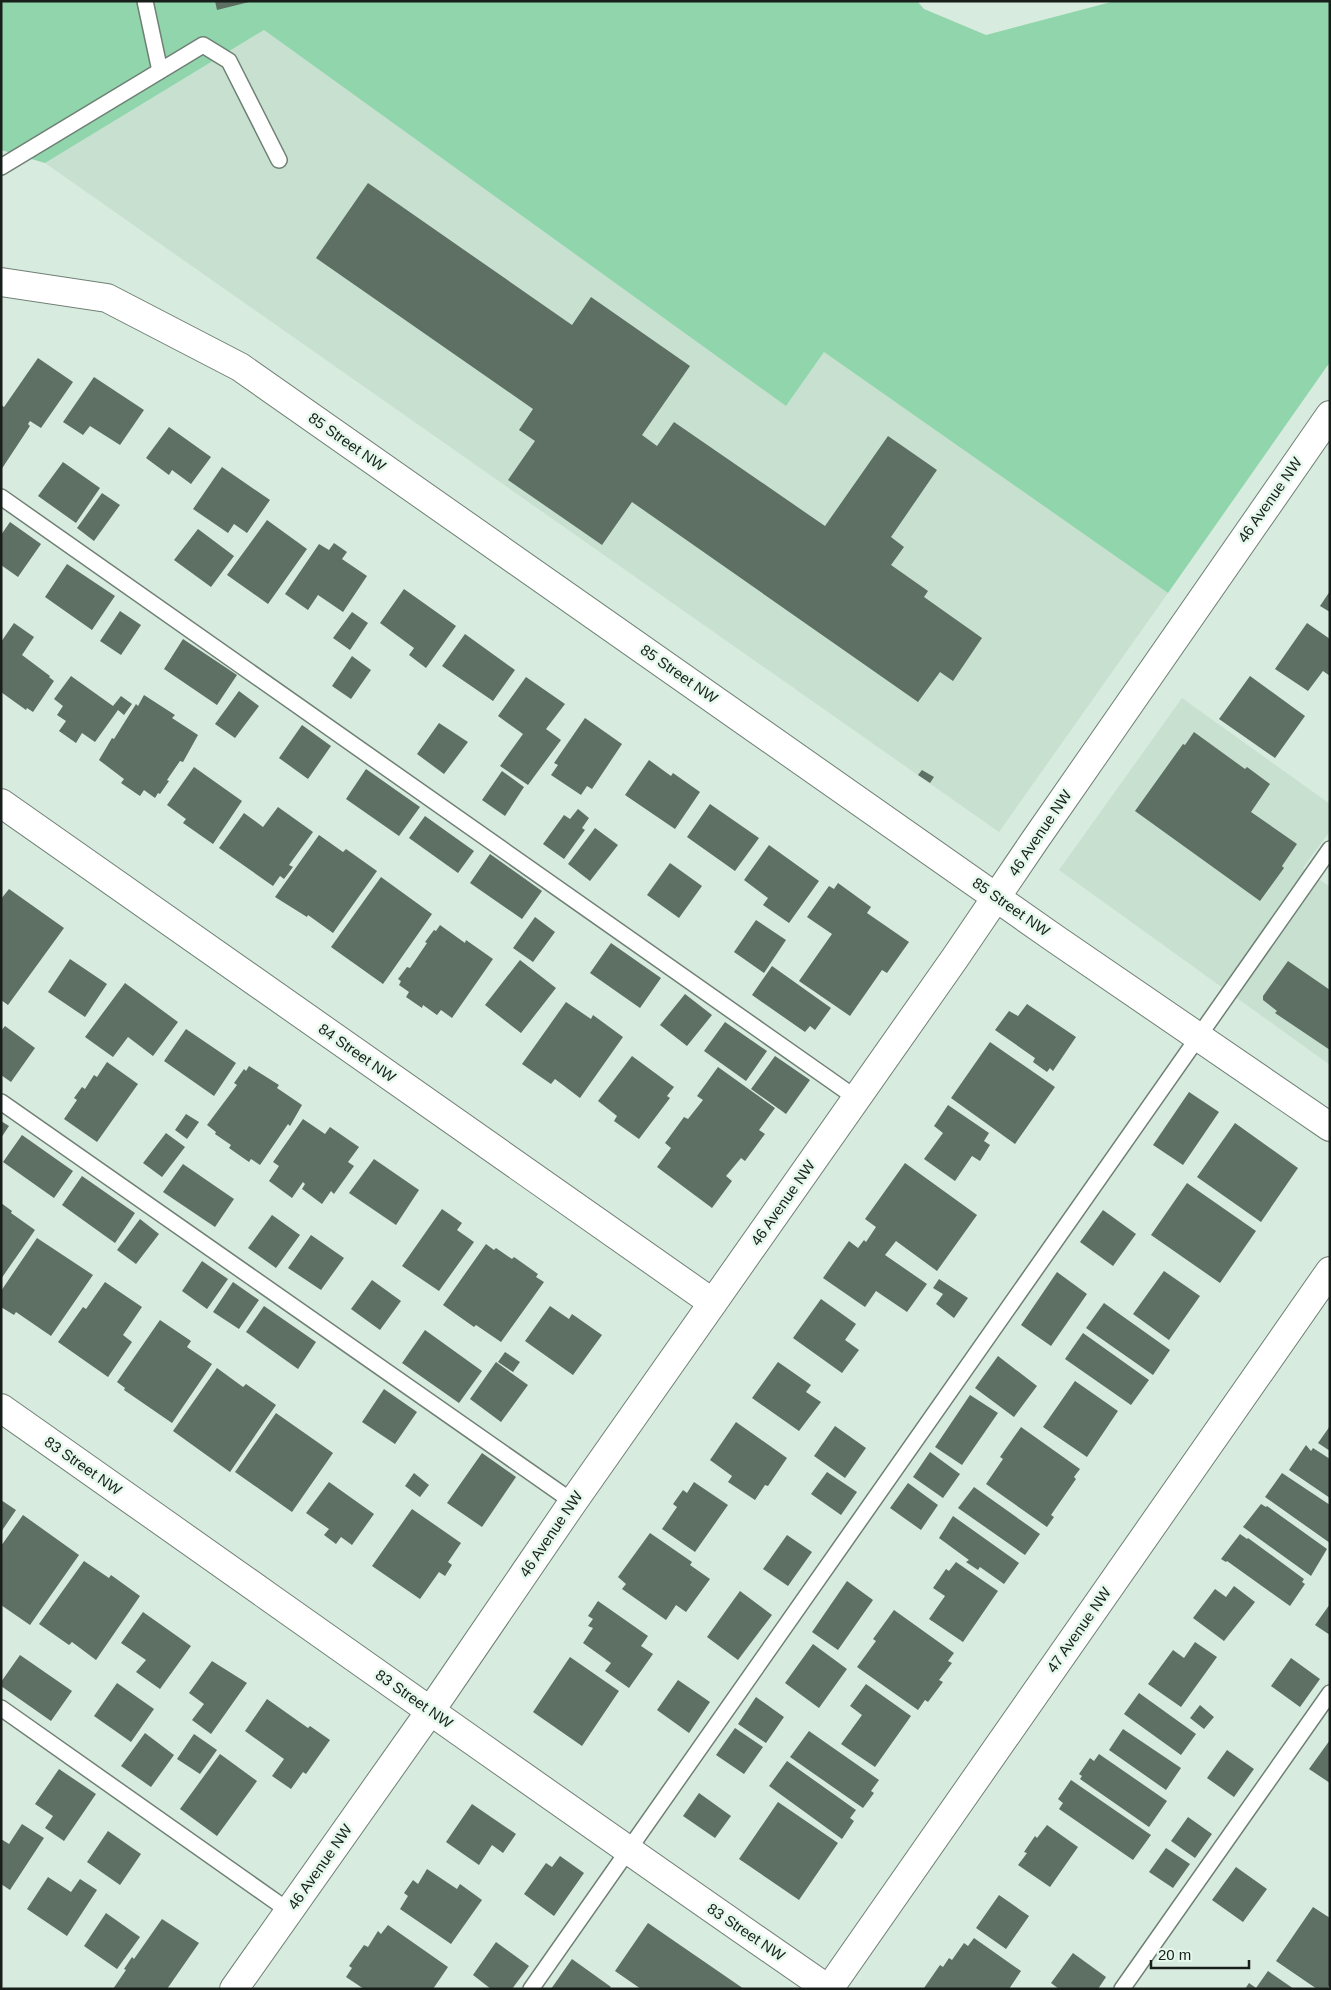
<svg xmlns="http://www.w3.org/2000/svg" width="1331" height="1990" viewBox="0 0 1331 1990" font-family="Helvetica,sans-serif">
<rect width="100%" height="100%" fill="#d8ebdf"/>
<path fill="#c7e0d0" d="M264,30L786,406L824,352L1168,593L999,832L45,163Z
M1182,698L1330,804V831L1303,868L1330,887V1065L1059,870Z"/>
<path fill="#90d5ab" d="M1,1H917L924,9L986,35L1115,1H1330V362L1168,593L824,352L786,406L264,30L45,163L1,150Z"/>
<path fill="#5e6f64" d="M215,1H249V2L217,10Z
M368,183L572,325L591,297L690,366L642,435L657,446L674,422L825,526L888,436L937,470L891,537L904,547L891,565L928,591L924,597L982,638L953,681L940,672L918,702L632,502L602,545L508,480L535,441L519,430L533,409L316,258Z
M38,358L73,382L41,428L30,421L28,424L30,426L1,470V405L4,407Z
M94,377L144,410L120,445L90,426L83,435L63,422Z
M169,427L211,457L191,484L172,470L169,475L146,458Z
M63,462L100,488L76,523L38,496Z
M222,467L270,500L247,533L234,524L228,533L193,509Z
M102,493L120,505L94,541L77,528Z
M267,520L307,549L268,604L227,575Z
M10,522L41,544L18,577L1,565V535Z
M198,529L234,556L211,587L174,560Z
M334,543L347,552L342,559L367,576L343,612L318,595L308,610L285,594L319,544L329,550Z
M67,564L115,596L92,630L45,597Z
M404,589L456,626L426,668L409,655L414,648L380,623Z
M1330,591V612L1320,606Z
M120,611L141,625L121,655L100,641Z
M352,612L368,623L350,650L333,638Z
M14,623L34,637L22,655L50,676L49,677L54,681L33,712L27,708L26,710L1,692V642Z
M1307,623L1330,639V676L1323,671L1308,691L1275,669Z
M465,634L515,670L493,701L442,666Z
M183,639L237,675L217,705L164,669Z
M352,656L371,670L351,699L332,686Z
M71,676L113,706L121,696L132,704L124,715L118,710L95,742L82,733L76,743L59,731L66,721L57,715L63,706L54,699Z
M1250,676L1305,716L1275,758L1219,719Z
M526,677L565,704L546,729L561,740L528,785L500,766L523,734L498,716Z
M239,691L259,706L235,738L215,724Z
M144,695L175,715L172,718L198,735L183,762L180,761L167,780L169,781L160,794L158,793L155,798L144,790L140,796L121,783L124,779L99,760L112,738L114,739L136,704L138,706Z
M585,718L622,744L592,789L587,786L581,795L551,775L558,765L554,763Z
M439,723L468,742L444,774L417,754Z
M302,725L331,746L308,779L279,758Z
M1194,732L1245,769L1247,767L1270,784L1251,812L1297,844L1282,866L1284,868L1260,901L1135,811L1183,744L1185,745Z
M649,760L671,776L673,773L700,792L675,829L625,795Z
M194,767L242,801L213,844L183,823L186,819L167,805Z
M366,769L420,807L399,836L346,799Z
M922,770L934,777L930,783L918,775Z
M502,771L524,787L505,816L482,800Z
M710,804L759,838L735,871L687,837Z
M278,807L313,832L289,865L293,867L284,879L280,876L273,886L219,848L244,813L263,827Z
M578,809L589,818L582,828L585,830L564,859L543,844L564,815L570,819Z
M425,816L474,851L458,873L409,838Z
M595,828L618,845L590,881L568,864Z
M319,835L343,852L346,849L377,871L333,933L308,915L307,917L275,897Z
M769,845L819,881L789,923L763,905L768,898L744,880Z
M490,854L542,891L522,919L470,883Z
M670,863L702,886L679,918L647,895Z
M381,877L432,914L383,984L331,947Z
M838,883L871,907L867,913L909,942L887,973L882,970L850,1016L799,981L832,934L807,917L829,886L834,889Z
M9,889L64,928L8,1005L1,1000V899Z
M535,917L555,932L533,962L513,948Z
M756,920L786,940L764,973L734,952Z
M440,925L465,943L466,940L493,959L452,1018L441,1010L437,1015L423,1005L422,1008L406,997L409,992L399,985L401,981L398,979L407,967L410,968L427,943L425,942L434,930L436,931Z
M611,943L661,978L640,1008L590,973Z
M70,959L107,984L85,1017L48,992Z
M520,960L556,988L521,1033L485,1005Z
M1288,961L1330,990V1050L1275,1013L1277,1011L1263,1000V996Z
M772,966L831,1008L815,1030L810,1026L805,1032L752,995Z
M125,983L178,1022L153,1056L128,1037L113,1057L85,1037Z
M685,994L712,1015L687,1046L660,1025Z
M566,1002L591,1019L593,1015L623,1037L580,1098L555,1079L551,1084L522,1064Z
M1027,1004L1076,1037L1053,1071L1050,1068L1047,1072L1033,1062L1035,1058L995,1030L1009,1011L1018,1016Z
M725,1022L767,1051L746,1081L704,1051Z
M5,1026L35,1048L11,1082L1,1075V1031Z
M186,1029L236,1063L214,1096L164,1061Z
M990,1042L1055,1087L1015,1144L951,1098Z
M632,1056L674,1087L667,1096L670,1098L639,1139L614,1121L617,1116L598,1101Z
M775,1056L810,1080L786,1114L751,1089Z
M107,1062L138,1084L97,1142L64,1119L77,1100L74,1098L82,1087L85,1089L94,1075L97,1077Z
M249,1066L279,1085L277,1088L302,1105L290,1126L288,1124L260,1165L251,1159L249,1162L229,1148L231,1145L215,1134L216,1132L207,1125L237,1085L234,1083L244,1069L246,1071Z
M718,1067L775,1108L759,1130L765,1134L745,1161L741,1158L726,1176L732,1181L712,1208L657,1167L671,1148L665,1143L684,1117L688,1119L703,1100L697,1096Z
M1189,1092L1219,1112L1183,1165L1153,1145Z
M948,1105L989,1133L984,1141L990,1145L980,1161L972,1156L955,1181L924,1159L943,1133L934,1126Z
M186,1114L199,1122L187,1139L175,1130Z
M303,1119L325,1134L330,1127L359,1147L348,1162L354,1166L334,1194L331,1191L322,1204L302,1189L305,1184L303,1182L292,1198L269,1181L279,1166L273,1162Z
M1,1121L9,1126L1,1138Z
M1235,1123L1298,1168L1261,1222L1197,1177Z
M166,1133L185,1147L162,1177L143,1163Z
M22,1135L73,1171L54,1198L3,1162Z
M374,1159L419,1190L396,1225L349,1193Z
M905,1163L977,1215L937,1271L896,1241L885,1255L927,1284L907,1312L876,1291L865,1307L823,1278L849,1241L858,1248L864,1240L866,1242L876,1227L865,1219Z
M183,1164L234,1199L215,1227L163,1192Z
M82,1176L135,1213L115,1243L62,1205Z
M1187,1183L1256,1231L1220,1283L1151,1235Z
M1,1203L12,1211L11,1213L35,1230L1,1279Z
M442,1209L462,1223L457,1230L474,1242L439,1291L402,1266Z
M1103,1210L1136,1234L1113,1266L1080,1242Z
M272,1215L300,1235L276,1268L248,1248Z
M140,1219L159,1234L136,1264L117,1250Z
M311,1235L344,1258L321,1290L288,1268Z
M37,1238L93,1275L51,1336L16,1312L14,1315L1,1307V1291Z
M486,1244L494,1250L496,1248L512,1259L514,1257L538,1274L536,1277L544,1282L501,1342L476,1325L474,1327L443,1305Z
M202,1261L228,1279L207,1309L182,1291Z
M1164,1271L1200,1296L1169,1340L1133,1314Z
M1057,1272L1087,1294L1051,1346L1021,1325Z
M939,1279L968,1298L954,1318L936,1304L943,1294L933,1288Z
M372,1280L401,1301L380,1330L351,1309Z
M105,1282L142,1307L123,1335L132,1342L108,1377L58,1342L83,1307L86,1309Z
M233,1282L259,1300L239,1329L213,1312Z
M821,1299L856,1324L845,1340L859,1350L842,1373L793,1338Z
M1104,1303L1170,1350L1153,1375L1086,1328Z
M264,1306L316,1342L298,1369L246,1332Z
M550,1306L569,1319L572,1314L602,1335L573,1375L525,1341Z
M160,1320L191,1341L187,1347L212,1364L172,1423L124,1390L125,1388L117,1382Z
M425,1330L482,1371L459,1403L402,1363Z
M1083,1333L1149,1380L1131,1405L1065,1359Z
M505,1352L520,1362L513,1372L498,1362Z
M998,1356L1037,1386L1014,1417L975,1388Z
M496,1362L528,1385L501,1422L470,1399Z
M778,1362L811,1385L806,1392L821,1402L799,1431L752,1398Z
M217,1368L243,1387L246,1384L276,1405L230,1472L173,1431Z
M1075,1381L1118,1411L1087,1457L1043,1427Z
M384,1389L417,1412L395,1444L362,1422Z
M970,1395L998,1413L962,1465L935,1447Z
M276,1413L333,1453L292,1512L235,1472Z
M736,1422L787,1458L768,1486L765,1485L755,1500L728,1482L732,1476L710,1460Z
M835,1426L866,1448L845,1478L814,1456Z
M1330,1426V1451L1318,1443Z
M1021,1427L1080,1469L1074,1477L1076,1479L1051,1515L1054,1517L1047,1527L986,1484L1003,1459L1000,1457Z
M1306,1445L1311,1451L1313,1448L1330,1459V1498L1289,1470Z
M930,1452L960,1474L943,1498L913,1477Z
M482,1453L516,1477L482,1527L447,1503Z
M827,1472L857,1492L841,1515L811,1494Z
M414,1473L429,1485L420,1497L405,1486Z
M1282,1473L1330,1505V1543L1265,1497Z
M329,1482L374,1514L352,1545L341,1537L336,1544L324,1535L329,1529L306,1513Z
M694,1482L728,1505L695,1552L662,1529L677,1507L673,1504L683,1490L687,1493Z
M908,1483L938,1505L921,1530L890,1508Z
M974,1487L1040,1534L1025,1555L958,1508Z
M1,1500L16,1510L1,1532Z
M1261,1504L1266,1507L1267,1506L1327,1549L1311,1576L1243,1527Z
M412,1509L461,1543L448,1562L452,1565L445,1576L439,1572L420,1599L372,1566Z
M23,1515L79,1555L30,1625L1,1605V1546Z
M953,1516L1019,1563L1004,1584L980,1567L978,1570L966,1562L969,1560L939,1538Z
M650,1533L692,1562L690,1565L710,1579L686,1612L676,1605L666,1620L622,1589L626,1584L618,1577Z
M1240,1534L1247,1539L1248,1538L1304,1579L1302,1582L1305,1584L1290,1606L1227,1561L1226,1562L1221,1559Z
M787,1535L812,1552L788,1586L763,1569Z
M84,1561L109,1578L111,1575L140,1596L96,1660L72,1642L69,1645L39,1624Z
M956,1562L998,1591L963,1642L929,1619L945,1596L933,1588L946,1569L949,1571Z
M847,1581L873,1600L838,1650L812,1632Z
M1234,1586L1255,1602L1224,1641L1193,1618L1215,1589L1226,1597Z
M740,1591L772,1615L738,1660L707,1637Z
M598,1601L648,1636L641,1646L653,1654L629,1688L605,1671L611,1663L583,1643L593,1628L588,1626L593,1619L588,1616Z
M1330,1604V1635L1315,1625Z
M894,1610L954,1653L948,1661L952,1663L939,1680L943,1682L928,1702L925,1700L918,1710L857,1667L876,1641L873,1639Z
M143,1612L191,1646L160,1689L136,1672L146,1660L121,1643Z
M1195,1642L1217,1657L1181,1707L1148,1684L1173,1650L1184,1658Z
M813,1644L847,1669L819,1708L785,1683Z
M20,1655L72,1691L51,1721L1,1686V1682Z
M570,1657L619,1691L582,1746L533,1712Z
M1291,1658L1320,1679L1300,1707L1271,1686Z
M212,1661L247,1683L211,1734L192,1720L204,1704L189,1693Z
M678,1680L710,1702L689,1733L657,1710Z
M117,1683L154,1709L131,1742L94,1716Z
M866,1684L911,1716L875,1767L841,1744L862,1715L850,1706Z
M1139,1693L1196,1734L1181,1755L1124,1714Z
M756,1697L784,1717L766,1743L738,1724Z
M267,1699L308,1728L310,1726L330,1740L306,1774L303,1772L291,1789L272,1776L284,1759L245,1731Z
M1200,1705L1214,1717L1204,1729L1190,1718Z
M735,1728L763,1747L744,1774L716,1755Z
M1123,1729L1181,1768L1166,1790L1109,1750Z
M809,1731L879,1780L871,1791L874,1793L863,1808L790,1757Z
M145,1733L174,1755L151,1787L121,1766Z
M194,1734L217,1750L200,1774L177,1759Z
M1330,1740V1783L1309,1769Z
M1227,1750L1254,1769L1234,1797L1207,1778Z
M220,1754L257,1781L217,1836L180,1809Z
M1099,1754L1167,1801L1149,1827L1080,1779L1082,1776L1079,1774L1090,1758L1094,1761Z
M787,1761L856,1810L850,1818L854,1821L842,1839L769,1786Z
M59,1769L96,1794L64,1841L45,1828L53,1816L35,1804Z
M1071,1780L1151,1835L1133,1860L1059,1809L1063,1803L1058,1799Z
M699,1793L731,1816L715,1838L683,1816Z
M778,1802L838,1843L799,1900L739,1859Z
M472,1804L516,1834L503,1853L492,1845L479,1865L446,1842Z
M1188,1817L1212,1834L1195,1858L1171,1841Z
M22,1824L44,1838L10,1890L1,1884V1839L9,1844Z
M1047,1825L1078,1847L1050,1887L1018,1865L1027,1853L1024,1852L1035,1836L1037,1838Z
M108,1831L141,1854L120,1885L87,1862Z
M1166,1848L1190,1864L1173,1888L1149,1872Z
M560,1856L584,1873L554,1916L524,1894L546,1863L552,1867Z
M1236,1867L1267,1889L1243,1922L1212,1900Z
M427,1869L457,1889L460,1884L482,1900L451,1944L400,1909L408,1896L404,1893L413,1880L418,1884Z
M48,1877L71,1892L80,1879L97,1890L67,1936L27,1909Z
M999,1895L1029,1916L1006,1949L976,1928Z
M1313,1907L1330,1918V1984L1327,1989H1317L1276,1961Z
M106,1913L140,1937L117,1969L84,1946Z
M162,1919L199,1943L167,1989H113L126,1970L124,1969L132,1957L134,1959Z
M648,1923L744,1989H641L615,1971Z
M388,1925L448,1967L433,1989H364L346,1977L352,1968L349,1966L364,1945L368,1947L378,1931L381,1934Z
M974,1938L1021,1971L1009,1989L924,1988L940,1965L943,1967L949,1958L952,1960L964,1943L968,1946Z
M496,1942L529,1966L512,1989H491L473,1975Z
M1073,1953L1106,1977L1098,1989H1059L1051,1983Z
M572,1959L611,1987L609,1989H551Z
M1268,1971L1294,1989H1245L1249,1983L1256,1988Z"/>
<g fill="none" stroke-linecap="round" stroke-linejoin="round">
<g stroke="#6f8075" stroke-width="18">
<path id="service" d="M145,1L160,71
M1,167L203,45L229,61L279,160
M1,497L856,1098
M1,1102L573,1502
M1,1708L289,1911
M531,1989L1330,849
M1122,1989L1330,1693"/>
</g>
<g stroke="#6f8075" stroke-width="30">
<path id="minor" d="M1,803L713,1303
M1,1408C277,1602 551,1798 828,1989
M234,1989L431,1710L573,1502L955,958L1035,840L1330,415
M829,1989L1330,1271"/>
</g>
<g stroke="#6f8075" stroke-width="30">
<path id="tertiary" d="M1,282L107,298L240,367L1054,938L1330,1127"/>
</g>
<use href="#service" stroke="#fff" stroke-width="15"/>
<use href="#minor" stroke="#fff" stroke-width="28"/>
<use href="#tertiary" stroke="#fff" stroke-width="28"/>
</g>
<g text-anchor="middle" stroke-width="5" stroke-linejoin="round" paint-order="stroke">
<g font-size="15" fill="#181e1a" stroke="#e5f8ec">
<text transform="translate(347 442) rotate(35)" y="5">85 Street NW</text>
<text transform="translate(1270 500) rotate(-55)" y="5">46 Avenue NW</text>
<text transform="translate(679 674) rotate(35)" y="5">85 Street NW</text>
<text transform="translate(1040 833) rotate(-56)" y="5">46 Avenue NW</text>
<text transform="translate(1011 907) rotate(35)" y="5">85 Street NW</text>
<text transform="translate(357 1053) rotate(35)" y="5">84 Street NW</text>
<text transform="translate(783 1203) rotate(-55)" y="5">46 Avenue NW</text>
<text transform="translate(83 1466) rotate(35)" y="5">83 Street NW</text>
<text transform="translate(551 1534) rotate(-56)" y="5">46 Avenue NW</text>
<text transform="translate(1079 1630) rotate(-55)" y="5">47 Avenue NW</text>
<text transform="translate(414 1699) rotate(35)" y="5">83 Street NW</text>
<text transform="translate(320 1867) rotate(-55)" y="5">46 Avenue NW</text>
<text transform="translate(746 1932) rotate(34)" y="5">83 Street NW</text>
</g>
</g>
<rect width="1331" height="1990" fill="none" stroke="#181e1a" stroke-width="5"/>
<path d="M1151 1960v8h98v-8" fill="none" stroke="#181e1a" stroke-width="2.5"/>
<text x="1158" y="1960" font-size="15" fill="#181e1a" stroke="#e5f8ec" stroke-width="4" paint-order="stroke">20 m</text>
</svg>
